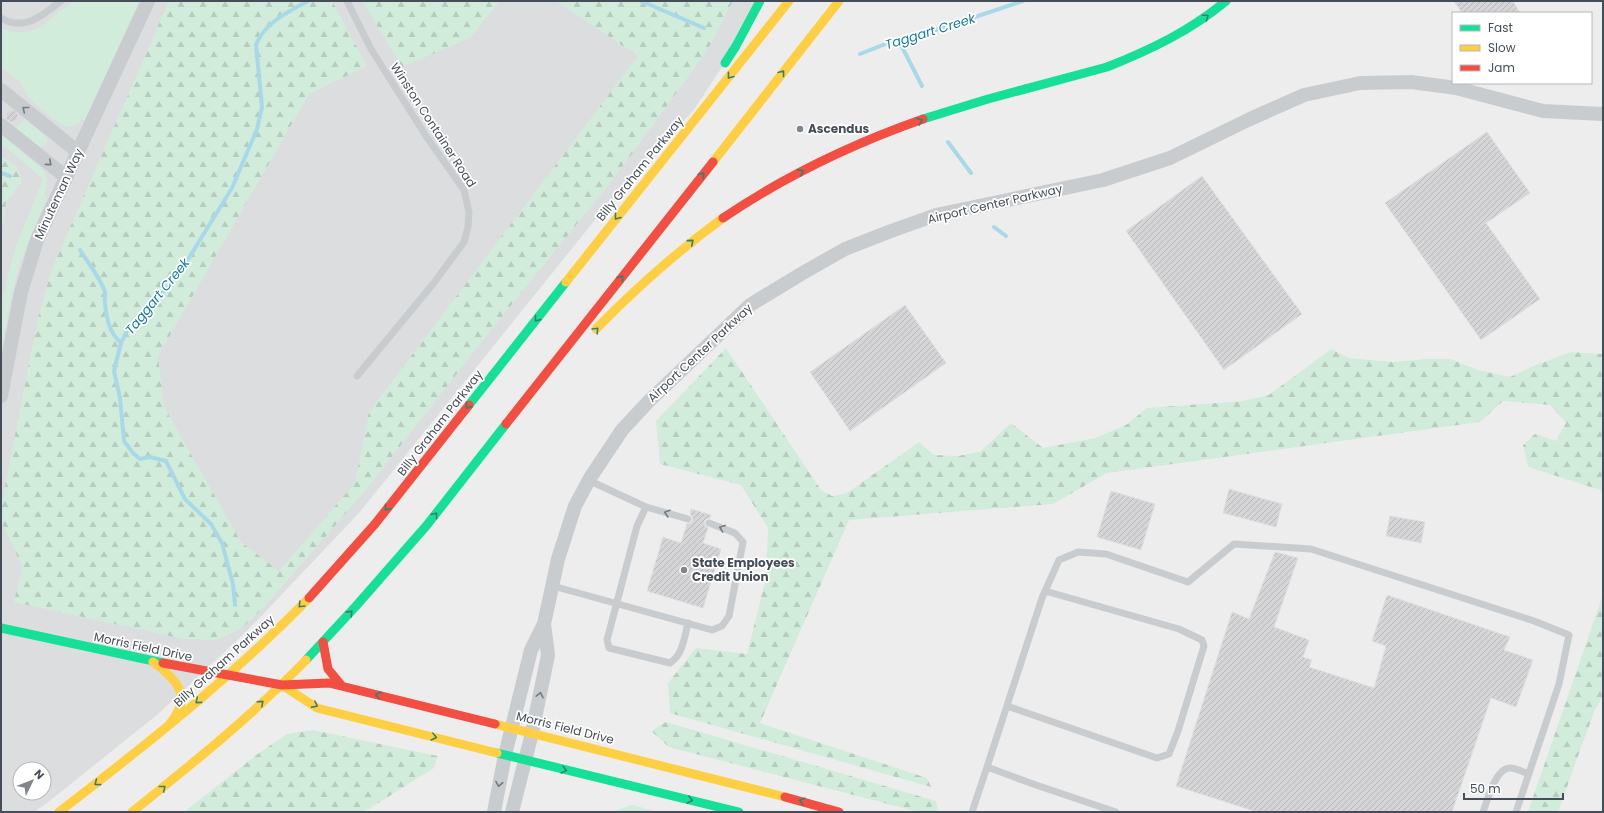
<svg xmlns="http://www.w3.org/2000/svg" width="1604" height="813" viewBox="0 0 1604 813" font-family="Poppins,sans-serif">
<defs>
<pattern id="forest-firs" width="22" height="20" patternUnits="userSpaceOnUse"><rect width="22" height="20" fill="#d2ecdc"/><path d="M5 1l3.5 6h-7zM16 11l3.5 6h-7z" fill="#b6ccbf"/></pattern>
<pattern id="building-hatch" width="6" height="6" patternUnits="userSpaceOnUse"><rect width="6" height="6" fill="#d5d5d7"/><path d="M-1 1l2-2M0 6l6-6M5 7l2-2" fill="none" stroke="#b8b8bb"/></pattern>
</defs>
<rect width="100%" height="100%" fill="#eeeded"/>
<path fill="#dbdddf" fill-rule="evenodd" d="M1,1H760L736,46L693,111L636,169L359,513L247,631L158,714L47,803L34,812H1ZM20,769H44V793H20Z"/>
<path fill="#d2ecdc" d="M73,1H139L85,120L82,119L78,124L70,127L60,124L35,104L27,96L20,82L1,67V28C14,34 26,33 39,28Z
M25,119L47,137L48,142L40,148L14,130Z
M1,134L40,167C49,176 48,185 44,196L47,198L20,262L10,302L1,352L2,298L16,246L43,179L8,149L1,146Z"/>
<path fill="url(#forest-firs)" d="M169,1H332L367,66L309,94L158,356L164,407L241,542L279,571L355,483L369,412L638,56L556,1H733L707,51L614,178L487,335L365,491L264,607L242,628L217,640L184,639L14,602L22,566L1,521V507L38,318L52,269Z
M362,1H500L470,38L402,67Z
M1,156L17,167L22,182L6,202L1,236Z
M726,348L821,490L832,496L847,493L919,442L934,455L959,456L981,451L1011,423L1043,448L1095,438L1126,425L1147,408L1242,401L1269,395L1331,349L1349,358L1393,362L1424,359H1451L1478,370L1510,377L1536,365L1571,352L1603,354V496L1600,490L1528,467L1523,445L1535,434L1556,441L1566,423L1550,405L1503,401L1480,422L1107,473L1053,504L849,520L760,723L927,778L931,787L670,713L668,683L696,648L747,654L766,578L768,528L741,485L660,464L656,421Z
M1603,594V696L1594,712L1558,812H1528Z
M666,722L936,801L938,812H919L669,747L651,731Z
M313,730L438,756L434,768L364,812H184L259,753L287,734Z
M632,805L659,812H611Z"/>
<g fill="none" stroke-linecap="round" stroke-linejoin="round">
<path stroke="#a8d9e8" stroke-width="4" d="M641,1L704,28
M898,39L922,86
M860,54L898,39L936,30L1023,1
M948,142L971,173
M1,173L10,176
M994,227L1006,236
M80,250C88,263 100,277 105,292C106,296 104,300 105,304C107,320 109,332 121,343
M235,605L233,584L222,543L211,524L185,499L166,461L150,457L140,459L133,453L124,441L120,398L114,371L121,343L128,329L142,313L152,306L184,266L232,188L257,129L262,107L256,45C264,23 288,12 308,1"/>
</g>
<path fill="url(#building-hatch)" stroke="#dfdfe0" d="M1454,1H1513L1520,13H1462Z
M6 116a6 6 0 1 1 12 0a6 6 0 1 1-12 0Z
M1487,132L1530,193L1486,223L1540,299L1481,340L1385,203Z
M1202,176L1302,314L1224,370L1126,231Z
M905,305L946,363L850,431L810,372Z
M1229,489L1282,504L1276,527L1223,513Z
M1111,491L1155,504L1141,550L1097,537Z
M691,509L711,515L710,518L706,519L704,522L705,526L708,528L703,543L721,549L703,608L647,591L663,537L681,543L687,524L691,523L693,520L692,516L690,514Z
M1390,516L1425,522L1421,543L1386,536Z
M1275,552L1298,558L1274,627L1309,640L1303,657L1312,660L1309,667L1374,688L1386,646L1372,641L1387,595L1510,637L1504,650L1533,660L1516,707L1491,698L1452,812H1257L1176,786L1232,612L1249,619Z"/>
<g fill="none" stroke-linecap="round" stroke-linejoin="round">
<path stroke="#c9ccce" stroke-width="7" d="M347,1L371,49L426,136L464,190L469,212L468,227L464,242L433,284L357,376
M1,18C25,32 43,15 61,1
M588,480L646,507L688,519
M646,507L637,526L607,640L609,648L670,663C683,655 684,638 688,623
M553,586L712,630L722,626L729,616L743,542L735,533L709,523
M1007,706L1157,758L1169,754L1178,731L1204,646L1202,640L1179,629L1045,591
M987,767L1042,598L1059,560L1078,552L1106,554L1188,582L1234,544L1311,549L1534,621L1569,635L1559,684L1516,812
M972,812L987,767L1036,785L1116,812
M1483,812C1488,800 1495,768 1510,768C1516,768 1523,772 1529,774"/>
<path stroke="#c9ccce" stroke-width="14" d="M1,90L78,152
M1,125L66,177
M1,396L21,292L37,240L148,1
M494,812L505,755L531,650L544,624L558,559L575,506L590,478L622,430L648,402L750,305L801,274L845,249L891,231L936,215L1103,180L1170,158L1250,119L1304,95L1360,83L1411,82L1456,88L1543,111L1603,114
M512,812L532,733L548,655L544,624"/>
<path stroke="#16e098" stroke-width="9" d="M725,63L736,46L760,1
M923,119L988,99L1107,67C1150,50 1190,31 1226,1
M469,405L566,282
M1,628L163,663
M306,660L356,606L427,525L506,424
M497,753L739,812"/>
<path stroke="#ffcf43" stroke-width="9" d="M713,162L839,1
M566,282L789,1
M596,329C637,287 675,253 723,218
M153,662C176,679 193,695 171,722
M282,685L317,708L497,753
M495,724L785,797
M59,812C146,745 232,677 309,598
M132,812C192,764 252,716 306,660"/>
<path stroke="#f24e42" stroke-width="9" d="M723,218C785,176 852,144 923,119
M506,424L713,162
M309,598L375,524L469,405
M323,642L328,669L342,686
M163,663L282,685L329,683L495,724
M785,797L839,812"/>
</g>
<defs><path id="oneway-chevron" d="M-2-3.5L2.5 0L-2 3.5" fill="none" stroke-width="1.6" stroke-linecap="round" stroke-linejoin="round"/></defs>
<g stroke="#35816e">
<use href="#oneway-chevron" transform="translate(1206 17) rotate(-35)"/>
<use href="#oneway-chevron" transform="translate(782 73) rotate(-52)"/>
<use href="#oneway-chevron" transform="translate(730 76) rotate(128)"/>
<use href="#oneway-chevron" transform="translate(920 121) rotate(-19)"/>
<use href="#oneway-chevron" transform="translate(801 172) rotate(-28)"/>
<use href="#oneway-chevron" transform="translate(702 175) rotate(-52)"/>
<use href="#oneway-chevron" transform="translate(617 217) rotate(128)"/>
<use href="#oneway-chevron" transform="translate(691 242) rotate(-40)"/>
<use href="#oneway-chevron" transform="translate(621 278) rotate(-52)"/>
<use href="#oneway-chevron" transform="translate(537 319) rotate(128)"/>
<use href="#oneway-chevron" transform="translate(596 330) rotate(-46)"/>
<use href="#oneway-chevron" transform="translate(468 406) rotate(128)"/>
<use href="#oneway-chevron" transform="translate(387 508) rotate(129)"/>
<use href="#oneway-chevron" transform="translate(435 515) rotate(-52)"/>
<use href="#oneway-chevron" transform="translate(301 605) rotate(134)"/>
<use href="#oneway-chevron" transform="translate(350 613) rotate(-48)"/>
<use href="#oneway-chevron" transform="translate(378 695) rotate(-166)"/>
<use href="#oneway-chevron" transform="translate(198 701) rotate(139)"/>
<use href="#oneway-chevron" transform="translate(261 703) rotate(-42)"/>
<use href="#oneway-chevron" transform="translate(315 705) rotate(28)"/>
<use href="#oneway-chevron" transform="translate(434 737) rotate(14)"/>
<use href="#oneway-chevron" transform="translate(564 770) rotate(14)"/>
<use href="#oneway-chevron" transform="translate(97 783) rotate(143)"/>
<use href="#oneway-chevron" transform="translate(163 788) rotate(-39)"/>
<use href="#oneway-chevron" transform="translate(690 800) rotate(14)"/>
<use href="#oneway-chevron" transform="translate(802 801) rotate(-164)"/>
</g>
<g stroke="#737a81">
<use href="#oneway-chevron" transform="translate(25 109) rotate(-141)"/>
<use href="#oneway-chevron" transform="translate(49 163) rotate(40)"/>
<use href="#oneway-chevron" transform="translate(667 513) rotate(-164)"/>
<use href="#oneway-chevron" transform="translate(722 528) rotate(-160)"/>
<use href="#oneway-chevron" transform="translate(540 695) rotate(-78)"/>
<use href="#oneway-chevron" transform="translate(499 784) rotate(100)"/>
</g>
<g fill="#80868c" stroke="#fff" stroke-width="1.5">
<circle cx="800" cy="129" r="4"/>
<circle cx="684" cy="570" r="4"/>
</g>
<g text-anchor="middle" stroke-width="3.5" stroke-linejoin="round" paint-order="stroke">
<g font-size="12" fill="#454e58" stroke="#fff">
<text transform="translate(433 125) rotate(57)" y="4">Winston Container Road</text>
<text transform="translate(640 169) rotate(-51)" y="4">Billy Graham Parkway</text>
<text transform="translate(59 194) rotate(-65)" y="4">Minuteman Way</text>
<text transform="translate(995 204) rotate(-13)" y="4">Airport Center Parkway</text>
<text transform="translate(700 353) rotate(-43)" y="4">Airport Center Parkway</text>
<text transform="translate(440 423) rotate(-52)" y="4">Billy Graham Parkway</text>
<text transform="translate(143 647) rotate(12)" y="4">Morris Field Drive</text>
<text transform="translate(224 661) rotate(-42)" y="4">Billy Graham Parkway</text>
<text transform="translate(565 728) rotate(14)" y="4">Morris Field Drive</text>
</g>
<g font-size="12" font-weight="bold" fill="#454e58" stroke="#fff" text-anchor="start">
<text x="808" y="133">Ascendus</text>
<text x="692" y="567">State Employees<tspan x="692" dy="14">Credit Union</tspan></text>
</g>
<g font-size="13" font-style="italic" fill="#137c9d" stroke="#fff">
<text transform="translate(930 31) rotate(-17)" y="5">Taggart Creek</text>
<text transform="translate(157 296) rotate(-51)" y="5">Taggart Creek</text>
</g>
</g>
<rect width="1604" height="813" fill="none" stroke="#454e58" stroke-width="4"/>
<rect x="1452" y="12" width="140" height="72" fill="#ffffff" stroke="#b5b8bc"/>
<rect x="1460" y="25" width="20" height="6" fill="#16e098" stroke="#b5b8bc"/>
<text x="1488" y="32" font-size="12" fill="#454e58">Fast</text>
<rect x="1460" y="45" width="20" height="6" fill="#ffcf43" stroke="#b5b8bc"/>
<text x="1488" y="52" font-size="12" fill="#454e58">Slow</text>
<rect x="1460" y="65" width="20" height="6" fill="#f24e42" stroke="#b5b8bc"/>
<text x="1488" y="72" font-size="12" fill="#454e58">Jam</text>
<g transform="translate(32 781) rotate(47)"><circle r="19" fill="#ffffff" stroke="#b5b8bc"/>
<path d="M0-3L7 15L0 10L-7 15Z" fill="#80868c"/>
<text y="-6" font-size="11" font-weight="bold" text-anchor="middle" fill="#454e58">N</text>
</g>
<path d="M1464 793v6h99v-6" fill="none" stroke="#454e58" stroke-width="2"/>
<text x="1470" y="793" font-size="12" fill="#454e58" stroke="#ffffff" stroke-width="3" paint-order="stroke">50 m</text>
</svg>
